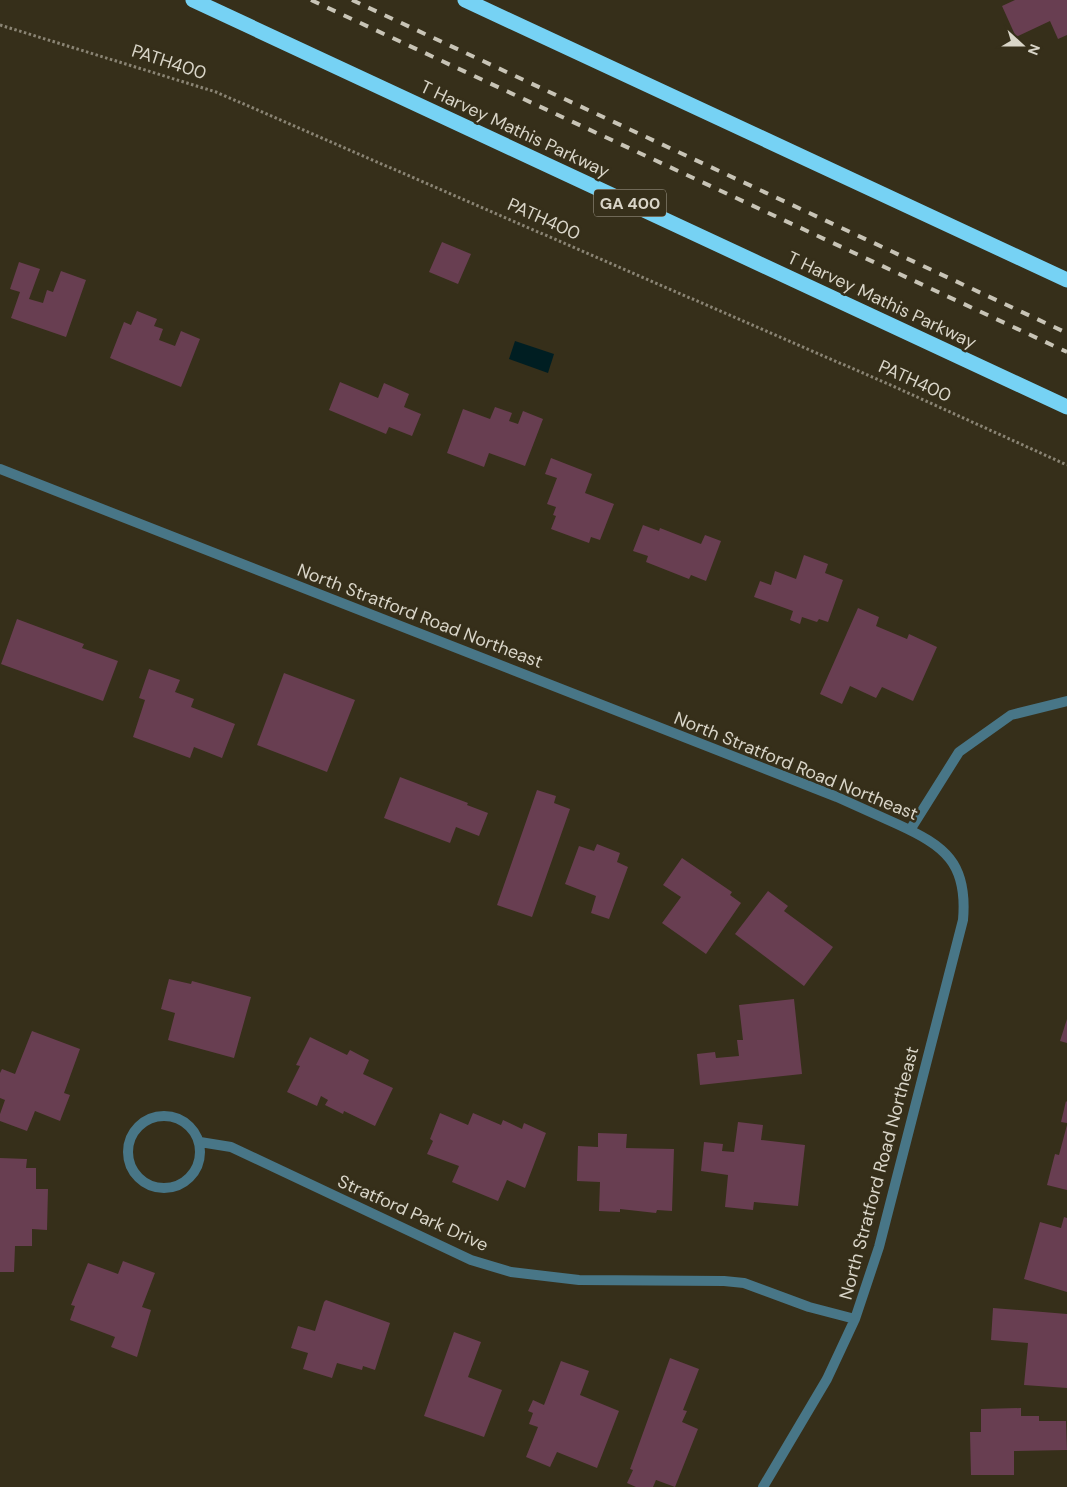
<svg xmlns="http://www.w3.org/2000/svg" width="1067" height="1487" viewBox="0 0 1067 1487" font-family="'DM Sans',sans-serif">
<rect width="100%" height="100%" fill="#362f1a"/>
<path fill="#001e22" d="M515,341L554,354L548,373L509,359Z"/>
<path fill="#683e51" d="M1015,0H1067V35L1058,39L1050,21L1016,37L1002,6Z
M442,242L471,254L458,284L429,272Z
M19,262L40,269L29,299L43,303L47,290L53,292L61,271L86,280L66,337L11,318L20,292L10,289Z
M137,311L157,319L154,326L163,329L159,340L175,346L181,331L200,339L181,387L110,358L124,322L131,325Z
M340,382L378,398L384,383L409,394L404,407L421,414L412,436L389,427L386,434L329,410Z
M495,407L512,413L509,421L518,424L523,411L543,419L525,466L489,453L484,467L447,453L463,409L490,419Z
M551,458L592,474L585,493L614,504L600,540L591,537L589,543L551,529L556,516L553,515L556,507L547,504L557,478L545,474Z
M643,525L659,531L660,528L701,544L705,535L721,541L706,581L691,575L689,579L646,562L648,556L633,551Z
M804,555L828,564L825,573L843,580L828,622L819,619L817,622L802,617L800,624L790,620L793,611L754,597L760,581L771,585L775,571L796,579Z
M858,608L879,617L876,626L907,639L909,634L937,647L913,701L882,687L876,698L850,686L842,704L820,694Z
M17,619L84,644L82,648L118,661L103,701L1,664Z
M149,669L180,680L175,692L194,699L191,707L235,724L222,758L194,747L190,758L133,737L145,700L139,698Z
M284,673L355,700L327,772L257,745Z
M400,777L468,803L467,805L488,813L479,836L456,827L450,843L384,818Z
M537,790L556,796L554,803L570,809L532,917L497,905Z
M597,844L620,853L617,862L628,867L609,919L591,913L596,896L565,884L579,846L594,851Z
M682,858L732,892L730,895L741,903L706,954L662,923L681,897L663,885Z
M768,891L788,906L784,911L833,947L804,986L735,934Z
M169,979L191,984L192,981L251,997L234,1058L168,1040L175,1013L161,1009Z
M794,999L802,1074L700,1085L697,1054L715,1052L716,1058L739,1056L737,1040H743L739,1005Z
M1067,1019V1043L1060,1041Z
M32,1031L80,1049L64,1093L70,1095L60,1121L35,1111L27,1131L0,1121V1114L5,1100L0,1098V1073L2,1069L15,1074Z
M310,1037L347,1055L350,1050L369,1060L363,1074L393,1088L375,1126L344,1111L343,1114L325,1105L328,1100L321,1096L317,1106L287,1092L300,1066L296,1065Z
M1066,1101L1067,1102V1123L1061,1122Z
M440,1113L468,1125L473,1113L501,1125L503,1120L522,1129L524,1123L546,1133L525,1188L507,1180L498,1201L452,1182L459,1166L427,1154L433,1141L430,1139Z
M738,1122L763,1125L761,1140L805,1145L798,1206L754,1202L753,1210L725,1207L728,1175L701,1171L704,1142L723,1144L722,1151L734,1152Z
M1067,1125V1190L1047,1185L1055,1154L1059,1155Z
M598,1133L627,1134L626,1148L674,1149L672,1211L657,1210L656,1213L620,1209V1212L599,1211L600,1182L577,1181L578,1146L598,1147Z
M0,1158L27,1159L26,1168H36V1189H48L47,1230L32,1229V1246H15L14,1272H0Z
M1064,1217L1067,1218V1292L1024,1279L1040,1222L1061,1228Z
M123,1261L155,1273L142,1307L151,1310L137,1357L111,1347L115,1337L70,1320L75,1306L71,1305L88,1263L118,1274Z
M326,1300L390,1323L375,1370L363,1366L362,1370L337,1363L332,1378L303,1369L308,1353L291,1348L298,1326L315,1331L324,1302Z
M993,1308L1067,1314V1388L1024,1385L1028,1343L991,1340Z
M454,1332L481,1342L468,1377L502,1390L484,1437L424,1416Z
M670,1358L699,1369L683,1410L687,1411L682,1422L698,1429L675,1487L656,1480L653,1487H636L627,1483L633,1470L630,1469Z
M561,1361L589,1371L580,1395L619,1411L597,1468L557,1452L550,1467L526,1457L538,1427L529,1424L533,1413L528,1411L533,1400L544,1405Z
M1021,1408V1416H1039V1421H1066L1067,1450L1014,1451V1475H971L970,1432H981V1409Z"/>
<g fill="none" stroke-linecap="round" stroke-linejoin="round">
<path stroke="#8a8474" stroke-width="3" stroke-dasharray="2.5 2.5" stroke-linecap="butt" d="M0,25L216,92L895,387L1067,465"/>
<path stroke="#487687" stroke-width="10" d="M0,469L837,797C857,806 877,815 897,824C945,846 968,863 963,920L879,1247L855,1319L827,1379L763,1487
M910,830L959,752L1011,715L1067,701
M128 1152a36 36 0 1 1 72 0a36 36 0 1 1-72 0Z
M200,1142L231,1147L471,1260L511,1272L579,1280L724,1281L744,1283L809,1307L855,1319"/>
<path stroke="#76d2f4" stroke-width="15" d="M193,0L1067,407
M465,0L1067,280"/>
<path stroke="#c8c4b6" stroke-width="4" stroke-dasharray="9 9" stroke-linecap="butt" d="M311,0L1067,352
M352,0L1067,333"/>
</g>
<g text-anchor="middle" stroke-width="5" stroke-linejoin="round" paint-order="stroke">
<rect fill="#362f1a" stroke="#a8a394" stroke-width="1" x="594" y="189.5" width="72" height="27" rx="4"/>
<g font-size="16" font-weight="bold" fill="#d9d5c8">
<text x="630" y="209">GA 400</text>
</g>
<g font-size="18" fill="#d9d5c8" stroke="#362f1a">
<text transform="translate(169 62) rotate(18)" y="6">PATH400</text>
<text transform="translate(515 129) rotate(25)" y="6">T Harvey Mathis Parkway</text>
<text transform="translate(544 219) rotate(24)" y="6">PATH400</text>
<text transform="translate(882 300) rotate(25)" y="6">T Harvey Mathis Parkway</text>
<text transform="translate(915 381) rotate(24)" y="6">PATH400</text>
<text transform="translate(420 616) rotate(21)" y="6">North Stratford Road Northeast</text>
<text transform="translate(796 766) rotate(22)" y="6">North Stratford Road Northeast</text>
<text transform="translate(879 1173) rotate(-75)" y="6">North Stratford Road Northeast</text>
<text transform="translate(413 1213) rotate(24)" y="6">Stratford Park Drive</text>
</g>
</g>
<g transform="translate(1022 45) rotate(111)" stroke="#362f1a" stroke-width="4" paint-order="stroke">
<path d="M0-4L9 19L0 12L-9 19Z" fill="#d9d5c8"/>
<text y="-8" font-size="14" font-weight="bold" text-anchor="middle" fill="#d9d5c8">N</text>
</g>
</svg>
